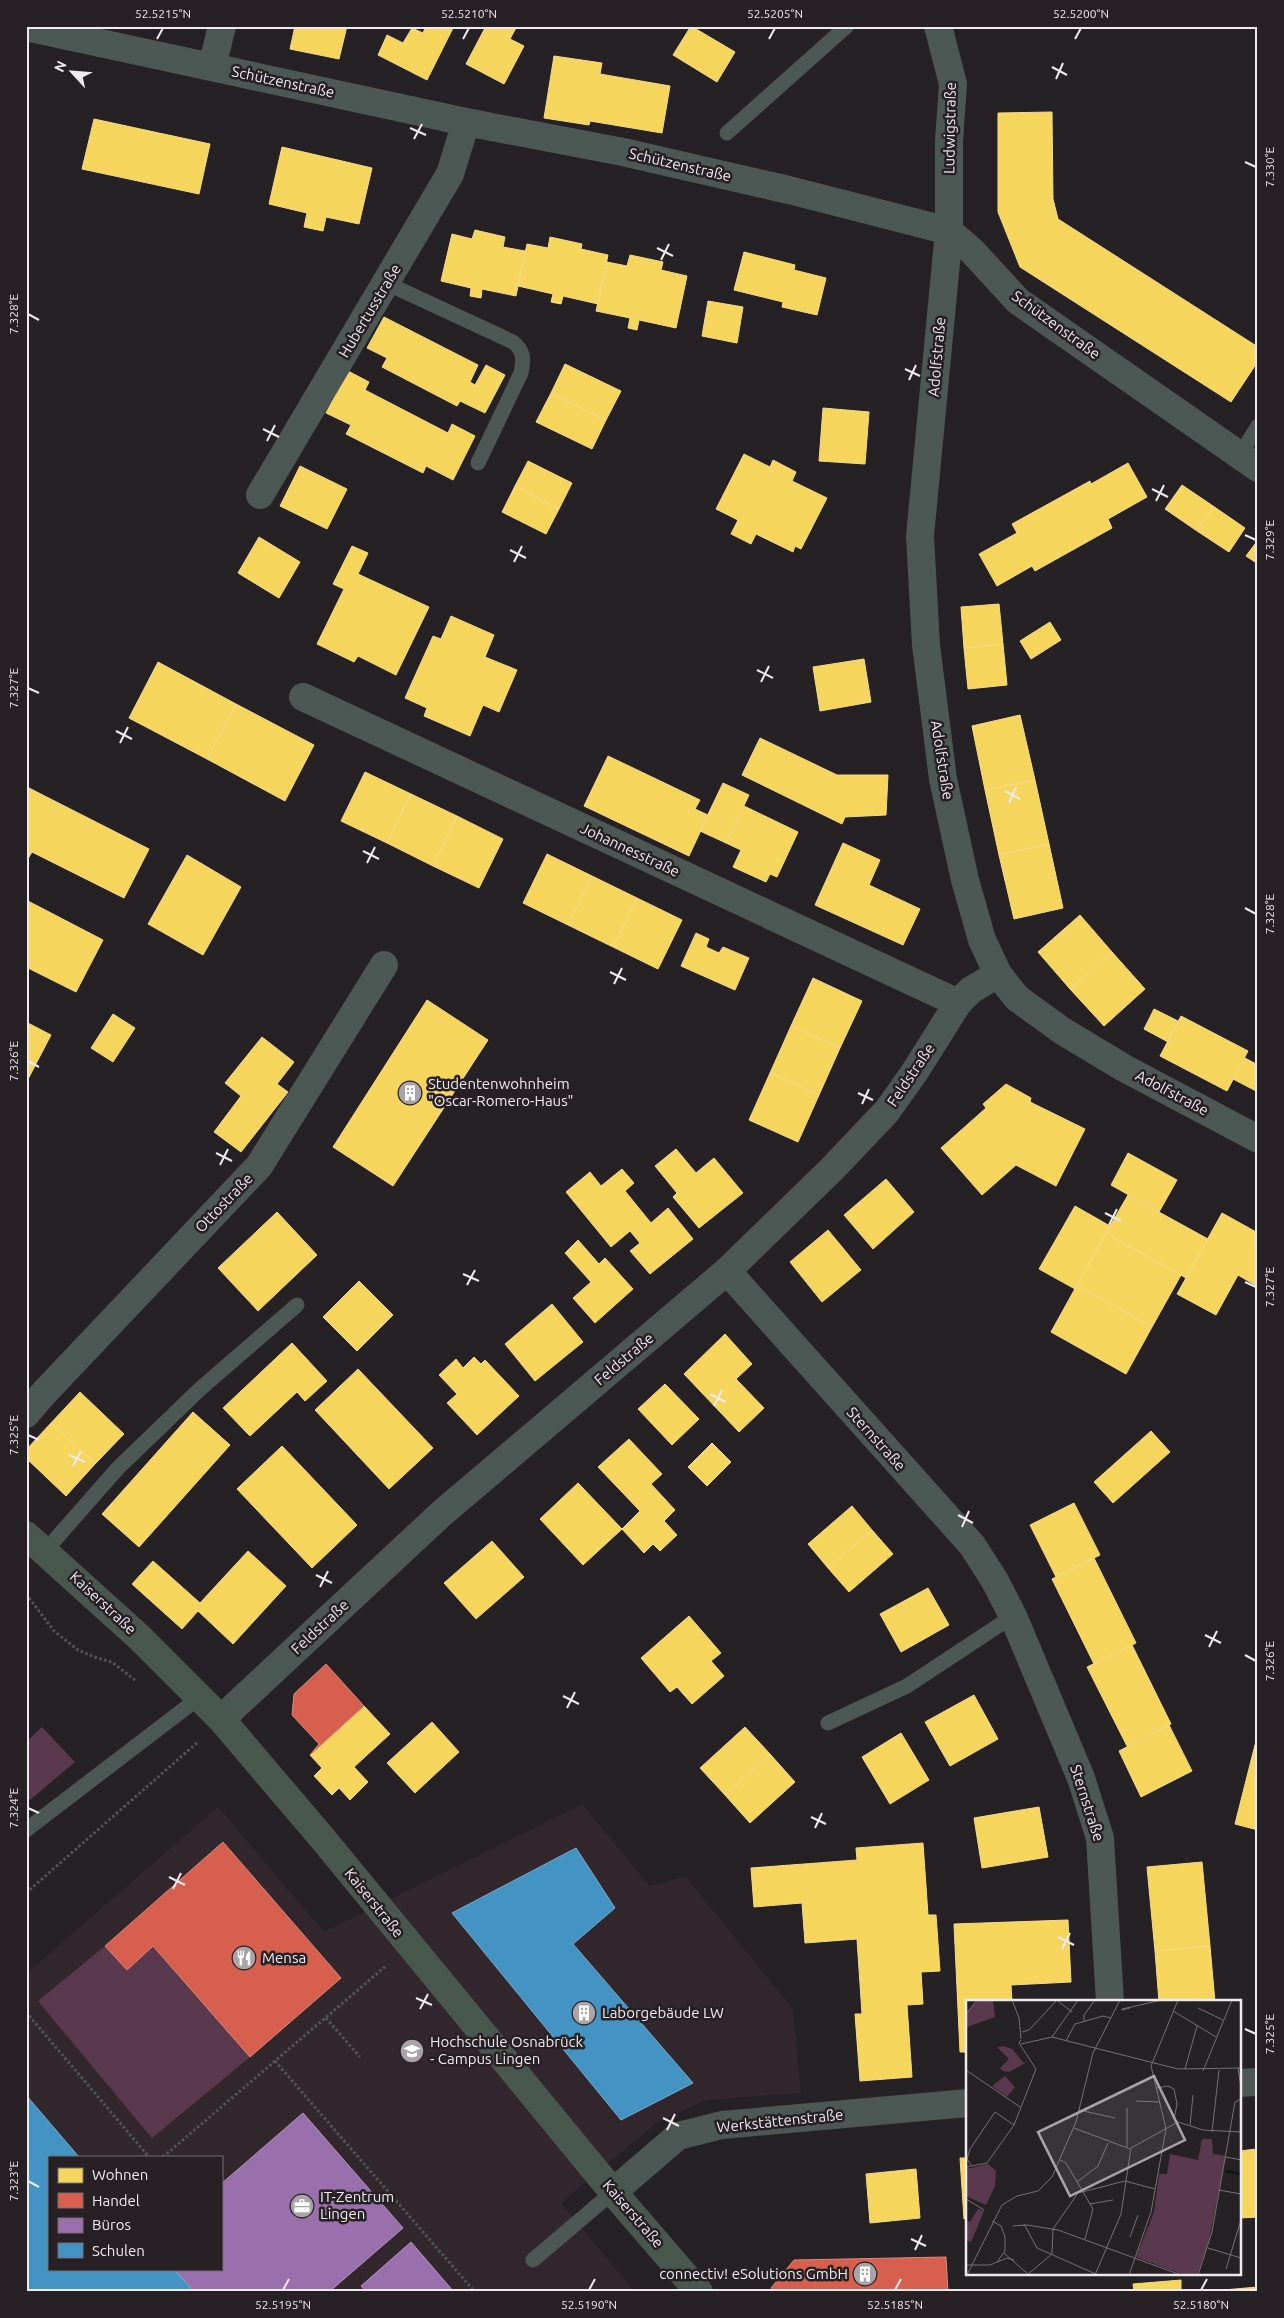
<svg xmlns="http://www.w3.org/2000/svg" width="1284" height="2318" viewBox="0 0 1284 2318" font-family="Ubuntu,sans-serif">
<rect width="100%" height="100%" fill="#262124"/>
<path fill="#33272e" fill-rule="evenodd" d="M582,1804L650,1886L685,1876L793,2009L801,2093L705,2100L656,2123L561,2203L635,2292H26V1974L218,1807L324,1932ZM49,2157H221V2269H49Z"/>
<path fill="#5a394e" d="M42,1727L75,1762L30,1800L26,1795V1742Z
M105,1946L127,1970L153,1946L250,2057L152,2138L38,2001Z"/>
<path fill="#f6d55c" stroke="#f4db88" d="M295,26H347L339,59L290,49Z
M426,26H454L427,80L378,55L387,35L403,43L412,28L423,33Z
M486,26H517L510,39L524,46L504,84L466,64Z
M691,26L735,52L717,82L673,55Z
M554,56L602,63L600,74L670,86L662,133L590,121L589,125L544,118Z
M1052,112L1053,199L1058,219L1258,347V361L1231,402L1020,267L998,212V113Z
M94,119L210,144L199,194L82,169Z
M282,147L372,168L359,224L326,217L323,231L304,227L307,213L269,204Z
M475,230L505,237L503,247L525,251L516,296L482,289L481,298L470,296L471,288L441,281L452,234L472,239Z
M550,237L582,244L581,249L608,255L598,304L563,296L561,304L551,302L553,294L518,286L527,244L548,248Z
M744,252L795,265L794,270L826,278L817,315L782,307L783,302L734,290Z
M630,255L663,262L661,270L687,276L676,328L639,320L637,330L628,328L630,318L596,311L607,262L627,266Z
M708,301L743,307L737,343L702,336Z
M384,317L478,365L470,382L475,385L486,365L505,375L485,413L460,401L457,406L382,367L387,358L367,348Z
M565,364L621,391L606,420L551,393Z
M348,371L369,382L365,390L448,433L452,424L475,436L453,480L426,466L423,473L346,434L351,425L326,413Z
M551,393L606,420L592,449L536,422Z
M823,408L869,412L865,464L819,461Z
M744,454L770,467L773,460L796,472L792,481L827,498L801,549L795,546L793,552L756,534L751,544L731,534L738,520L716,509Z
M528,461L572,483L559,509L515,486Z
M1128,463L1147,497L1108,519L1112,528L1035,571L1032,566L997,586L979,554L1017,533L1012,524L1090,481L1091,484Z
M300,466L347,489L327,529L280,506Z
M1182,485L1213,506L1197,531L1165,509Z
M515,486L559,509L546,534L502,512Z
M1213,506L1245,528L1229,552L1197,531Z
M259,537L300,562L279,598L238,573Z
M1258,540V564L1246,556Z
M352,546L368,553L358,574L429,607L396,675L358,656L354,662L317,644L344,589L333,584Z
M999,604L1003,644L964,648L961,607Z
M451,616L494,635L485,657L517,670L499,712L483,705L470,736L424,716L427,708L405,698L433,636L441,639Z
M1050,622L1061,640L1031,659L1020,641Z
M1003,644L1007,685L968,689L964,648Z
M864,659L871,702L820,711L813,667Z
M158,662L236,704L207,759L129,718Z
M236,704L314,745L285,801L207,759Z
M1020,715L1035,780L985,790L972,726Z
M760,738L837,775H888L886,815L845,817L842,824L742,775Z
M608,756L700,800L695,809L708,815L689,856L584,806Z
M365,772L411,794L387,843L341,821Z
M1035,780L1049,844L999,855L985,790Z
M723,783L749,795L726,843L700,831Z
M27,787L149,849L124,898L32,852L26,862Z
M411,794L457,816L433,866L387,843Z
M744,806L798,832L777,877L770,874L766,882L733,867L741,850L726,843Z
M457,816L503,839L479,888L433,866Z
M843,843L880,860L869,885L920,909L903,945L815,905Z
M1049,844L1063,908L1014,919L999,855Z
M547,854L592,876L568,925L523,903Z
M187,855L241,887L203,955L148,924Z
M592,876L637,898L613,947L568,925Z
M637,898L682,920L658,969L613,947Z
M26,900L103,940L76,992L26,967Z
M1080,915L1112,952L1070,989L1038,952Z
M696,933L709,939L706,947L719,953L723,947L749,958L735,990L681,966Z
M1112,952L1145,989L1104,1026L1070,989Z
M813,978L862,1001L840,1048L791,1026Z
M427,1000L488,1040L393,1186L333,1147Z
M1154,1009L1178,1021L1168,1042L1144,1029Z
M113,1014L135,1028L113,1062L91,1048Z
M1181,1016L1248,1051L1227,1091L1160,1056Z
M26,1022L51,1035L26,1083Z
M791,1026L840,1048L819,1095L770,1073Z
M262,1037L294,1062L277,1084L288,1092L241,1152L214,1132L241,1096L225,1083Z
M1245,1058L1258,1065V1092L1233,1079Z
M770,1073L819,1095L798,1142L749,1120Z
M1006,1084L1031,1098L1030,1102L1085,1129L1056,1186L1016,1165L982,1195L941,1148L986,1108L983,1104Z
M676,1149L696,1173L714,1158L743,1193L699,1228L673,1197L677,1193L655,1166Z
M1128,1153L1177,1180L1159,1212L1111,1185Z
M622,1169L634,1183L625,1191L651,1223L668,1208L693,1239L650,1274L630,1251L640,1243L630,1231L611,1247L566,1192L590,1172L601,1186Z
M886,1179L914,1212L873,1249L844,1215Z
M1128,1195L1208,1239L1186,1278L1106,1233Z
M1075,1206L1110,1226L1075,1289L1039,1269Z
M277,1212L317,1255L258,1311L218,1268Z
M1222,1213L1258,1233V1280L1255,1285L1238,1275L1216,1315L1177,1294Z
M828,1230L861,1270L822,1302L790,1262Z
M1106,1233L1181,1275L1152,1327L1077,1285Z
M578,1240L599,1264L605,1258L633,1289L595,1323L573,1298L591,1282L565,1253Z
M359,1281L393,1315L357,1351L323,1317Z
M1077,1285L1152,1327L1126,1374L1051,1332Z
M552,1304L583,1342L535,1381L505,1344Z
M725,1334L752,1364L736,1379L764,1408L739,1432L684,1374Z
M292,1343L327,1381L305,1401L297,1392L250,1436L223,1408Z
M474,1357L481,1364L485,1360L519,1396L477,1435L447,1403L457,1394L439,1375L456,1359L463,1368Z
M358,1369L433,1448L389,1489L315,1410Z
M665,1384L699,1419L672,1445L638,1409Z
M80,1392L124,1434L95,1464L51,1423Z
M193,1412L230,1445L139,1547L102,1514Z
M51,1423L95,1464L66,1496L26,1458V1450Z
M1151,1431L1170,1452L1113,1503L1094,1482Z
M629,1439L662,1474L651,1484L675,1510L664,1521L677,1535L660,1551L653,1544L644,1553L622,1529L640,1511L598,1467Z
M712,1443L731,1462L707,1486L688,1467Z
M282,1446L357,1525L312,1568L237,1489Z
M578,1483L622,1529L583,1565L540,1519Z
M1074,1503L1100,1555L1056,1577L1030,1525Z
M852,1506L872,1530L828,1568L808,1544Z
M872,1530L893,1554L849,1592L828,1568Z
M492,1541L524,1577L476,1619L444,1583Z
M248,1551L286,1586L233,1644L198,1611L182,1629L132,1584L153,1561L200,1603Z
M1094,1558L1136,1643L1094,1664L1052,1579Z
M928,1588L949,1625L901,1652L880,1614Z
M689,1616L721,1653L711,1661L724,1676L692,1704L677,1687L670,1692L641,1658Z
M1132,1645L1171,1724L1127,1746L1087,1667Z
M974,1695L998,1739L950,1766L925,1722Z
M364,1706L390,1734L354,1767L368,1782L350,1800L339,1788L332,1795L314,1776L322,1768L310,1755Z
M432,1722L459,1752L415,1793L387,1763Z
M1169,1725L1192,1771L1141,1797L1119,1751Z
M745,1727L770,1754L725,1795L700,1768Z
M901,1733L929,1780L890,1804L862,1757Z
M1258,1733V1830L1235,1824Z
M770,1754L795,1782L750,1823L725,1795Z
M1039,1807L1048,1857L982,1868L974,1818Z
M923,1843L928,1915H936L940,1971L921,1972L923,2004L907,2005L912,2077L860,2081L855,2014H862L857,1939L805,1943L802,1903L754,1907L751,1868L857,1860L856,1848Z
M1202,1862L1210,1946L1155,1951L1147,1867Z
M1068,1920L1071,1982L1011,1985L1012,2002H968V2052H960L954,1924Z
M1210,1946L1215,2002H1159L1155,1951Z
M1256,2149L1258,2217L1240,2218V2151Z
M960,2158H968V2218L964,2219Z
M916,2169L920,2218L870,2223L866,2174Z
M1181,2280V2292H1134L1133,2284Z
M1258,2287V2292H1200Z"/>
<path fill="#d6604d" stroke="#de897d" d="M326,1664L364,1706L310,1755L319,1744L292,1715L294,1694Z
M223,1842L341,1978L250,2057L153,1946L127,1970L105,1946Z
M946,2257L948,2292H774L771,2288L794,2260Z"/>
<path fill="#9970ab" stroke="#b395bf" d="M303,2113L403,2228L329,2292H194L174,2269H221V2184Z
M411,2242L454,2292H366L361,2286Z"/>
<path fill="#4393c3" stroke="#77add0" d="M576,1848L615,1908L573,1944L693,2083L621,2120L452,1913Z
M26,2095L79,2157H49V2269H174L194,2292H26Z"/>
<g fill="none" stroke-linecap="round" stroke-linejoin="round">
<path stroke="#505754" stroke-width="3" stroke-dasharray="2.5 2.5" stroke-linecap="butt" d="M26,1594L54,1631L78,1650L97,1658L112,1662L136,1681
M26,1893L199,1741
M26,2012L149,2157
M326,2018L360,2057
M275,2061L475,2292
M163,2157L387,1965"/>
<path stroke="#4c5853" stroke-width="15" d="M727,133L847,26
M386,283L513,342C524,351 524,359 521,373L478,463
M1240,455L1258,426
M45,1551L118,1468L200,1389L297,1305
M828,1723L907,1686L1013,1616
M26,1830L200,1697
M533,2260L613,2192"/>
<path stroke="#4c5853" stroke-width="28" d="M938,26L953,84L949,141V231L920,536L926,645L943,779L965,880L982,940L998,974L1017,998L1061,1030L1124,1068L1258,1139
M26,27L466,122L623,152L789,190L949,231L972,251L1018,301L1258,468
M212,67L222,26
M260,495L450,174L466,122
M303,697L958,1003
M727,1271L972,1545L995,1581L1013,1616L1081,1778L1100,1838L1110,2002
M26,1414L43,1394L259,1166L384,965
M221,1719L441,1514L727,1271L832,1169L887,1111L914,1073L958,1003L971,990L998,974
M1240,2083L1258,2082
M613,2192L678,2136L722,2125L968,2103"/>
<path stroke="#485850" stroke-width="28" d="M26,1535L140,1638L221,1719L323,1839L613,2192L699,2292"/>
</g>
<path fill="none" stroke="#efeaed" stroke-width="2" d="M157,39L163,28M463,39L469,28M769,39L775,28M1075,39L1081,28M1052,67L1067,75M1056,79L1063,63M410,128L426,135M414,139L422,124M1245,162L1256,167M657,248L673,256M661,260L669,244M28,314L39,320M905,369L920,376M909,380L916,365M263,429L279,437M267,441L275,425M1152,489L1168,497M1156,501L1164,485M1245,535L1256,540M510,550L526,558M514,562L522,546M757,670L773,678M761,682L769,666M28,688L39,693M116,731L132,739M120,743L128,727M1005,791L1020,799M1009,803L1016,787M363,851L379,859M367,863L375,847M1245,908L1256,914M610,972L626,980M614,984L622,968M28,1061L39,1067M858,1093L873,1100M862,1104L869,1089M216,1153L232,1161M220,1165L228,1149M1105,1213L1121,1221M1109,1225L1117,1209M463,1274L479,1281M1245,1282L1256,1287M467,1285L475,1270M710,1394L726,1402M714,1406L722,1390M28,1435L39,1440M69,1455L85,1462M73,1466L81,1451M958,1515L973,1523M962,1527L969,1511M316,1575L332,1583M320,1587L328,1571M1205,1635L1221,1643M1209,1647L1217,1631M1245,1655L1256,1661M563,1696L579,1704M567,1708L575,1692M28,1808L39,1813M811,1817L826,1824M815,1828L822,1813M169,1877L185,1885M173,1889L181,1873M1058,1937L1074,1945M1062,1949L1070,1933M416,1998L432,2005M420,2009L428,1994M1245,2029L1256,2034M663,2118L679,2126M667,2130L675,2114M28,2181L39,2187M911,2239L926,2246M915,2250L922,2235M283,2290L289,2279M589,2290L595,2279M895,2290L901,2279M1201,2290L1207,2279"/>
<defs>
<g id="building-disc" transform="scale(1.25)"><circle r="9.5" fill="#a9a4a7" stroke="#272024"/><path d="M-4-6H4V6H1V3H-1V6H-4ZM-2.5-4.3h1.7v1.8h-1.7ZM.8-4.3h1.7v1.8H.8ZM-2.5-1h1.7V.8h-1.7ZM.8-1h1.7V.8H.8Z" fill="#fff"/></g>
<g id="restaurant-disc" transform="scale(1.25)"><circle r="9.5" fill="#a9a4a7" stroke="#272024"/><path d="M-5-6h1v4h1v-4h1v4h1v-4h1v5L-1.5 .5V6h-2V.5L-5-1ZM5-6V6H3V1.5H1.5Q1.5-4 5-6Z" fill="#fff"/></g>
<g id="university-disc" transform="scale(1.25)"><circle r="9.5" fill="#a9a4a7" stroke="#272024"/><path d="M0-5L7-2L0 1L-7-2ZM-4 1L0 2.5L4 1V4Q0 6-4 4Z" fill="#fff"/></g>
<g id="office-disc" transform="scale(1.25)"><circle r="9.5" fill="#a9a4a7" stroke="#272024"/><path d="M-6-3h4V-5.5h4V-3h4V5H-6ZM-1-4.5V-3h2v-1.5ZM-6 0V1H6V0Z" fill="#fff"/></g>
</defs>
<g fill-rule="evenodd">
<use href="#building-disc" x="410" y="1093"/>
<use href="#restaurant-disc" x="244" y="1958"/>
<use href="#building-disc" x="584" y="2013"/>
<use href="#university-disc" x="412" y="2051"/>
<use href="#office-disc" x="302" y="2206"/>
<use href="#building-disc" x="865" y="2274"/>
</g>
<g text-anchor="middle" stroke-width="5" stroke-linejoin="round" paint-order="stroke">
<g font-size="15" fill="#efeaed" stroke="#272024">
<text transform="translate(283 82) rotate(12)" y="5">Schützenstraße</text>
<text transform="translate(950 128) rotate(-89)" y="5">Ludwigstraße</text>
<text transform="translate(680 165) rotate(13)" y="5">Schützenstraße</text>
<text transform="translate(370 311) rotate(-59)" y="5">Hubertusstraße</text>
<text transform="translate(1056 325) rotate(36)" y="5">Schützenstraße</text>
<text transform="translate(937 357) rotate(-85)" y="5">Adolfstraße</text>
<text transform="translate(942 760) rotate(81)" y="5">Adolfstraße</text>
<text transform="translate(630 850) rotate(25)" y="5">Johannesstraße</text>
<text transform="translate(911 1075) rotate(-56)" y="5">Feldstraße</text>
<text transform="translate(1172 1093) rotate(28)" y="5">Adolfstraße</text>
<text transform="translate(224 1203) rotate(-46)" y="5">Ottostraße</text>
<text transform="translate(624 1359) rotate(-40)" y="5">Feldstraße</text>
<text transform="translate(876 1439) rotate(48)" y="5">Sternstraße</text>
<text transform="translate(103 1603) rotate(43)" y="5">Kaiserstraße</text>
<text transform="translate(320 1627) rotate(-43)" y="5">Feldstraße</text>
<text transform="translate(1087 1803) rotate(72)" y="5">Sternstraße</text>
<text transform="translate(374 1903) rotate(51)" y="5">Kaiserstraße</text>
<text transform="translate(780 2121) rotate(-6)" y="5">Werkstättenstraße</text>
<text transform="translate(633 2214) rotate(49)" y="5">Kaiserstraße</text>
</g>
<g font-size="15" fill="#efeaed" stroke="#272024" text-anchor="start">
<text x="428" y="1089">Studentenwohnheim<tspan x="428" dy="17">"Oscar-Romero-Haus"</tspan></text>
<text x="262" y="1963">Mensa</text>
<text x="602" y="2018">Laborgebäude LW</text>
<text x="430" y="2047">Hochschule Osnabrück<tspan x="430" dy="17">- Campus Lingen</tspan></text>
<text x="320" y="2202">IT-Zentrum<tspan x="320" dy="17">Lingen</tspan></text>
<text x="848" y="2279" text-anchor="end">connectiv! eSolutions GmbH</text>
</g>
</g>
<g transform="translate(966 2000)">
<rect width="275" height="275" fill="#262124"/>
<path d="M22,164L30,171L29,186L20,205L0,196V169Z" fill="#5a394e"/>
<path d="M12,0H27L29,17L1,27L0,14ZM37,46L46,49L58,63L63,61L43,72L37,71L34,68L43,59L31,47ZM39,76L49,87L41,97L26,86ZM236,139H246L247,154L260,156L242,245L231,275H218L170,257L188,212L193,174H201L204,154L232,160ZM12,209L18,211L5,242L0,240V221L4,222Z" fill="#5a394e"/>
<path fill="none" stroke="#081a11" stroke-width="2.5" d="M259,171L275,174"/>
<path fill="none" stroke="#767174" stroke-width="1" d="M46,0L53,18L55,39M92,1L106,12M164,8L156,10V9L196,0M232,8L257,20M207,11L250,37M0,14L11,0M118,21V15L129,0M56,32L63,30L91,0M86,37L112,0M100,41L109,24L137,16L145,18M55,44L86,37L129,48M129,48L212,69L275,68M272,68L275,87M219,69L231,26M0,70L54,107M237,71L266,0M190,88L202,86L208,89L211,104L208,119L212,122M170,101L193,102M161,108V148M113,110L149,118M224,125L227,95M108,128L164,149M246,132L253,70M260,157L275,160M94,160L100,163L127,209L119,239M5,165L1,159L4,149L29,112L48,125M0,167L21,163L48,125L70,69L53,43L55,40M111,182L132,166L142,143M253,190L275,194M0,199L18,210M124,204L147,200M26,221L35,226L39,237V251L31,262M58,224L71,248L132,275M47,226L61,225L92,230L215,275M164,237L172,215M242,248L275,258M38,253L63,275M0,265H24L41,258L48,260M260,269L275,220M1,275L36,205L51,196L72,191L86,177L110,122L127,53L154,0M61,275L86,254L87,229L112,193L159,181L189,189M129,275L155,214L165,148L212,122L237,130L275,132M163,275L185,212L200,129L185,66L212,0M232,275L246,232L269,102L275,99"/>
<path fill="#a9a4a7" fill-opacity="0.15" stroke="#a9a4a7" stroke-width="2.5" d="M188,76L219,140L104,196L72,132Z"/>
<rect width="275" height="275" fill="none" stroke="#efeaed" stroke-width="2.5"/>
</g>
<rect width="1284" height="2318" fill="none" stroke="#272024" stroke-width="55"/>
<rect x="48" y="2156" width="175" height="115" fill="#272024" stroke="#777174"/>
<rect x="58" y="2168" width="25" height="15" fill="#f6d55c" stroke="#777174"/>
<text x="92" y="2180" font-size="15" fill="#efeaed">Wohnen</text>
<rect x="58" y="2193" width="25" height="15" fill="#d6604d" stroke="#777174"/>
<text x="92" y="2206" font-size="15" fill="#efeaed">Handel</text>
<rect x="58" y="2218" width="25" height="15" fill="#9970ab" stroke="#777174"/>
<text x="92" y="2230" font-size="15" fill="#efeaed">Büros</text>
<rect x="58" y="2243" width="25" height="15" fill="#4393c3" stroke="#777174"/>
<text x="92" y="2256" font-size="15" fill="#efeaed">Schulen</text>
<g transform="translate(72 72) rotate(296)" stroke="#272024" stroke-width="4" paint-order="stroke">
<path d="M0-4L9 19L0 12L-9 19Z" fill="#efeaed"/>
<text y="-8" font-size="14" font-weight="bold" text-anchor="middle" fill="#efeaed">N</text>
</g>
<rect x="28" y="28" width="1228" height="2262" fill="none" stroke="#efeaed" stroke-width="2"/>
<g font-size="12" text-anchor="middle" fill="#efeaed">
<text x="163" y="18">52.5215°N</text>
<text x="469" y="18">52.5210°N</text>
<text x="775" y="18">52.5205°N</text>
<text x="1081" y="18">52.5200°N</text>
<text transform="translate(1270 167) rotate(-90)" y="4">7.330°E</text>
<text transform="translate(14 314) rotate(-90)" y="4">7.328°E</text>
<text transform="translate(1270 540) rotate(-90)" y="4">7.329°E</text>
<text transform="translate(14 688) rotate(-90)" y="4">7.327°E</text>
<text transform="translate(1270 914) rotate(-90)" y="4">7.328°E</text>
<text transform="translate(14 1061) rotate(-90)" y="4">7.326°E</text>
<text transform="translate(1270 1287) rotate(-90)" y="4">7.327°E</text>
<text transform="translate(14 1435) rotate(-90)" y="4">7.325°E</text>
<text transform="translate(1270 1661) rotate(-90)" y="4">7.326°E</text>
<text transform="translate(14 1808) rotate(-90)" y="4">7.324°E</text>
<text transform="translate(1270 2034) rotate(-90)" y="4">7.325°E</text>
<text transform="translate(14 2181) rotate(-90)" y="4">7.323°E</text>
<text x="283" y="2309">52.5195°N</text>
<text x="589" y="2309">52.5190°N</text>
<text x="895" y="2309">52.5185°N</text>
<text x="1201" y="2309">52.5180°N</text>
</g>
</svg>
